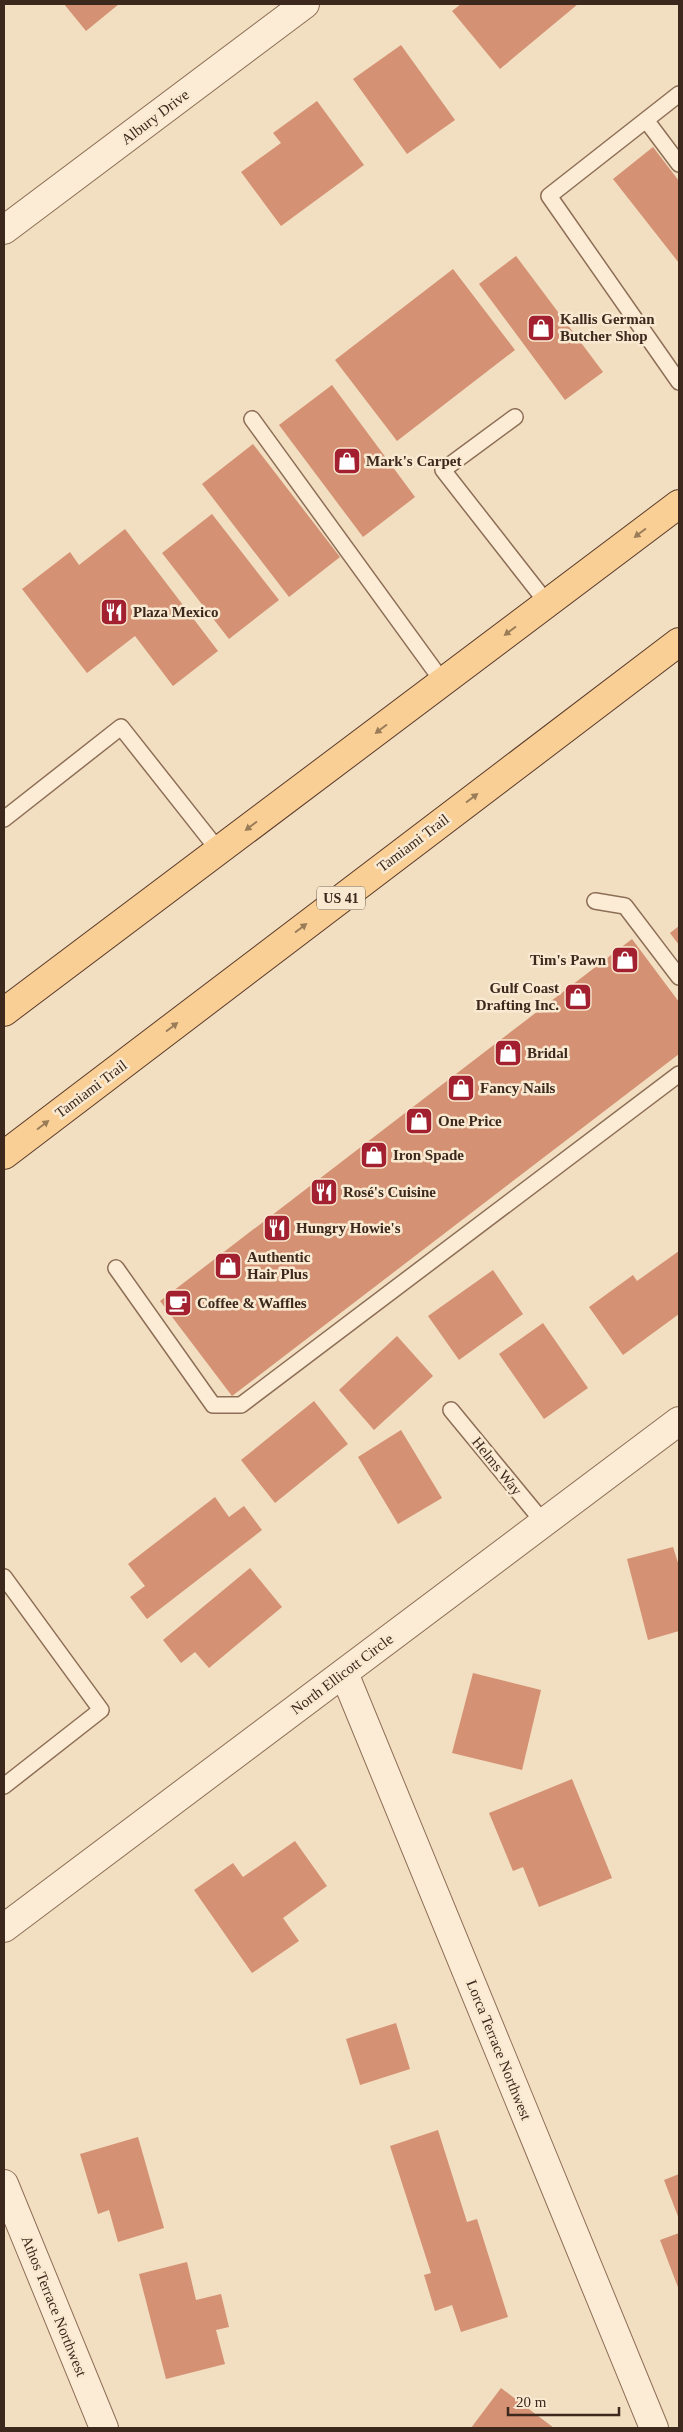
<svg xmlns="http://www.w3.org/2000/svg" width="683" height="2432" viewBox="0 0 683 2432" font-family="'Times New Roman',serif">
<rect width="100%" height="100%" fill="#f2dec1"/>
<path fill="#d49173" d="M64,4H119L86,31Z
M461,4H578L500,69L452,11Z
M401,45L455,120L407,154L353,79Z
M317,101L364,165L281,226L241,172L281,143L273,133Z
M653,147L679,181V263L613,179Z
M516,256L603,372L565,400L479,284Z
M453,269L515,350L397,441L335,360Z
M332,385L415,497L363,537L279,425Z
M253,444L340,557L289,597L202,484Z
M212,514L279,600L229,639L162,553Z
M125,529L218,651L173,686L135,636L87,673L22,589L70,552L79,565Z
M679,926V945L670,933Z
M632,939L679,1002V1054L232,1396L160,1301Z
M679,1251V1314L623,1355L589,1307L633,1275L637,1281Z
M493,1270L523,1314L459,1360L428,1316Z
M543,1323L588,1388L544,1419L499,1354Z
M397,1336L433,1376L374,1430L339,1390Z
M314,1401L348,1444L275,1503L241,1460Z
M401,1430L442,1498L398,1524L358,1457Z
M215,1497L229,1517L244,1506L262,1530L147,1619L130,1597L145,1586L128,1564Z
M673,1547L679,1566V1631L648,1640L627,1559Z
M250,1568L282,1607L209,1668L195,1652L181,1663L163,1640Z
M473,1673L541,1690L522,1770L452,1753Z
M572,1779L612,1878L539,1907L523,1867L513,1871L489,1813Z
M295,1841L327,1886L283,1918L299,1941L252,1973L194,1890L233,1863L243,1877Z
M396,2023L410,2069L360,2085L346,2039Z
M438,2130L467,2222L477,2219L508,2317L461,2332L452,2305L435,2311L424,2275L431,2273L390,2146Z
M138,2137L164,2228L118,2242L109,2210L98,2214L80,2154Z
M679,2174V2219L664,2180Z
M679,2233V2290L660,2240Z
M187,2262L196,2300L221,2294L229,2327L216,2330L225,2364L166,2379L139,2274Z
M501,2388L554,2428H471Z"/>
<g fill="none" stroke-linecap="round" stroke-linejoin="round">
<g stroke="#8d6e56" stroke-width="18">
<path id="service" d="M679,94L549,196L679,382
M646,120L679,164
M515,417L443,470L547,603
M252,419L443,682
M4,819L121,727L219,851
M595,901L625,906L679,977
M116,1268L213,1405H241L679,1074
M451,1410L544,1523
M4,1577L101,1710L4,1786"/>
</g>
<g stroke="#8d6e56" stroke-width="30">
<path id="minor" d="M4,230L305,4
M344,1673L654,2428
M4,1928L679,1421
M4,2184L104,2428"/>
</g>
<g stroke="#5b3c2b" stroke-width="30">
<path id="primary" d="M4,1012L679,504
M4,1155L679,642"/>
</g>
<use href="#service" stroke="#fcecd5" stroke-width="15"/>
<use href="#minor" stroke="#fcecd5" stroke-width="28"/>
<use href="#primary" stroke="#f9cf95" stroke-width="28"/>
</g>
<defs><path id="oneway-solid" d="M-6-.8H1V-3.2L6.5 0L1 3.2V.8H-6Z" transform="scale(1.25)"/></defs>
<g fill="#9a7c58">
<use href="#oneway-solid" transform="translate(640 533) rotate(143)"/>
<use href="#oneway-solid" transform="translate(510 631) rotate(143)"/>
<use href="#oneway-solid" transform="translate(381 729) rotate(143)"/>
<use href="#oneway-solid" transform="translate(472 798) rotate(-37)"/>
<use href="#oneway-solid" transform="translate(251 826) rotate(143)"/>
<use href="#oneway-solid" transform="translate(301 928) rotate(-37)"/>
<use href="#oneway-solid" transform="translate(172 1027) rotate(-37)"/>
<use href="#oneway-solid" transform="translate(43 1125) rotate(-37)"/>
</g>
<defs>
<g id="shop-square" transform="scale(1.4375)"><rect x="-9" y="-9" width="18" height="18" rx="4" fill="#a2202f" stroke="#f9e9d1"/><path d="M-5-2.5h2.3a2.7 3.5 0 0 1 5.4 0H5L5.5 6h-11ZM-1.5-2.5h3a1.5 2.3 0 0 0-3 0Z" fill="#fff"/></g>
<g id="restaurant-square" transform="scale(1.4375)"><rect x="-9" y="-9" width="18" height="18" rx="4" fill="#a2202f" stroke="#f9e9d1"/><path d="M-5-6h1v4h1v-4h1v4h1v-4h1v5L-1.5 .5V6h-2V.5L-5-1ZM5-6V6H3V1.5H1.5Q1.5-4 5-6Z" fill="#fff"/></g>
<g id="cafe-square" transform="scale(1.4375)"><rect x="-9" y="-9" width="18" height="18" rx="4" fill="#a2202f" stroke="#f9e9d1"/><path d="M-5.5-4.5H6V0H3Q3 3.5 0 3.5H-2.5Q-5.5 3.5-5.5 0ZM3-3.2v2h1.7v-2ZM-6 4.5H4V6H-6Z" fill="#fff"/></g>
</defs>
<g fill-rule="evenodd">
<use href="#shop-square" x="541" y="328"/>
<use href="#shop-square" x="347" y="461"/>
<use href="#restaurant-square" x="114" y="612"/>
<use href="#shop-square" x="625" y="960"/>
<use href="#shop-square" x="578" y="997"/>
<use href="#shop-square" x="508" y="1053"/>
<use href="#shop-square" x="461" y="1088"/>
<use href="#shop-square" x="419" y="1121"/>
<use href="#shop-square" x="374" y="1155"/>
<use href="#restaurant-square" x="324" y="1192"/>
<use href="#restaurant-square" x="277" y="1228"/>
<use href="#shop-square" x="228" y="1266"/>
<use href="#cafe-square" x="178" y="1303"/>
</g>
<g text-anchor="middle" stroke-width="5" stroke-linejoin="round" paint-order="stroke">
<rect fill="#f9e9d1" stroke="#756252" stroke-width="1" x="317" y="886.5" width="48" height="23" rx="4"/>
<g font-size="14" font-weight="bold" fill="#3c281c">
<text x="341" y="903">US 41</text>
</g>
<g font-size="15" fill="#3c281c" stroke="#f9e9d1">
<text transform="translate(155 117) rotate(-37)" y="5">Albury Drive</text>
<text transform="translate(413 843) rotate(-37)" y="5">Tamiami Trail</text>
<text transform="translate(91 1089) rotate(-37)" y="5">Tamiami Trail</text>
<text transform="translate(497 1466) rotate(51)" y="5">Helms Way</text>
<text transform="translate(342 1674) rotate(-37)" y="5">North Ellicott Circle</text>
<text transform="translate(499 2050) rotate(68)" y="5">Lorca Terrace Northwest</text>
<text transform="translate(54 2306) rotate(68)" y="5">Athos Terrace Northwest</text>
</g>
<g font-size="15" font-weight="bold" fill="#3c281c" stroke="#f9e9d1" text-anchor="start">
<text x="560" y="324">Kallis German<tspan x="560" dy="17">Butcher Shop</tspan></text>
<text x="366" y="466">Mark's Carpet</text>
<text x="133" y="617">Plaza Mexico</text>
<text x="606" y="965" text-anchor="end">Tim's Pawn</text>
<text x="559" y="993" text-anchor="end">Gulf Coast<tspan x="559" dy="17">Drafting Inc.</tspan></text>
<text x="527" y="1058">Bridal</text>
<text x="480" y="1093">Fancy Nails</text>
<text x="438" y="1126">One Price</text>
<text x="393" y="1160">Iron Spade</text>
<text x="343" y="1197">Rosé's Cuisine</text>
<text x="296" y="1233">Hungry Howie's</text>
<text x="247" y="1262">Authentic<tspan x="247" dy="17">Hair Plus</tspan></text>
<text x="197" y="1308">Coffee &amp; Waffles</text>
</g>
</g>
<rect width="683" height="2432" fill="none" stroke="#3c281c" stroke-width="10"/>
<path d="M508 2407v8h111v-8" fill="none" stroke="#3c281c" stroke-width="2.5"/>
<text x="516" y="2407" font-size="15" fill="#3c281c" stroke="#f9e9d1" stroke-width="4" paint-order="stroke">20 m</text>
</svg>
